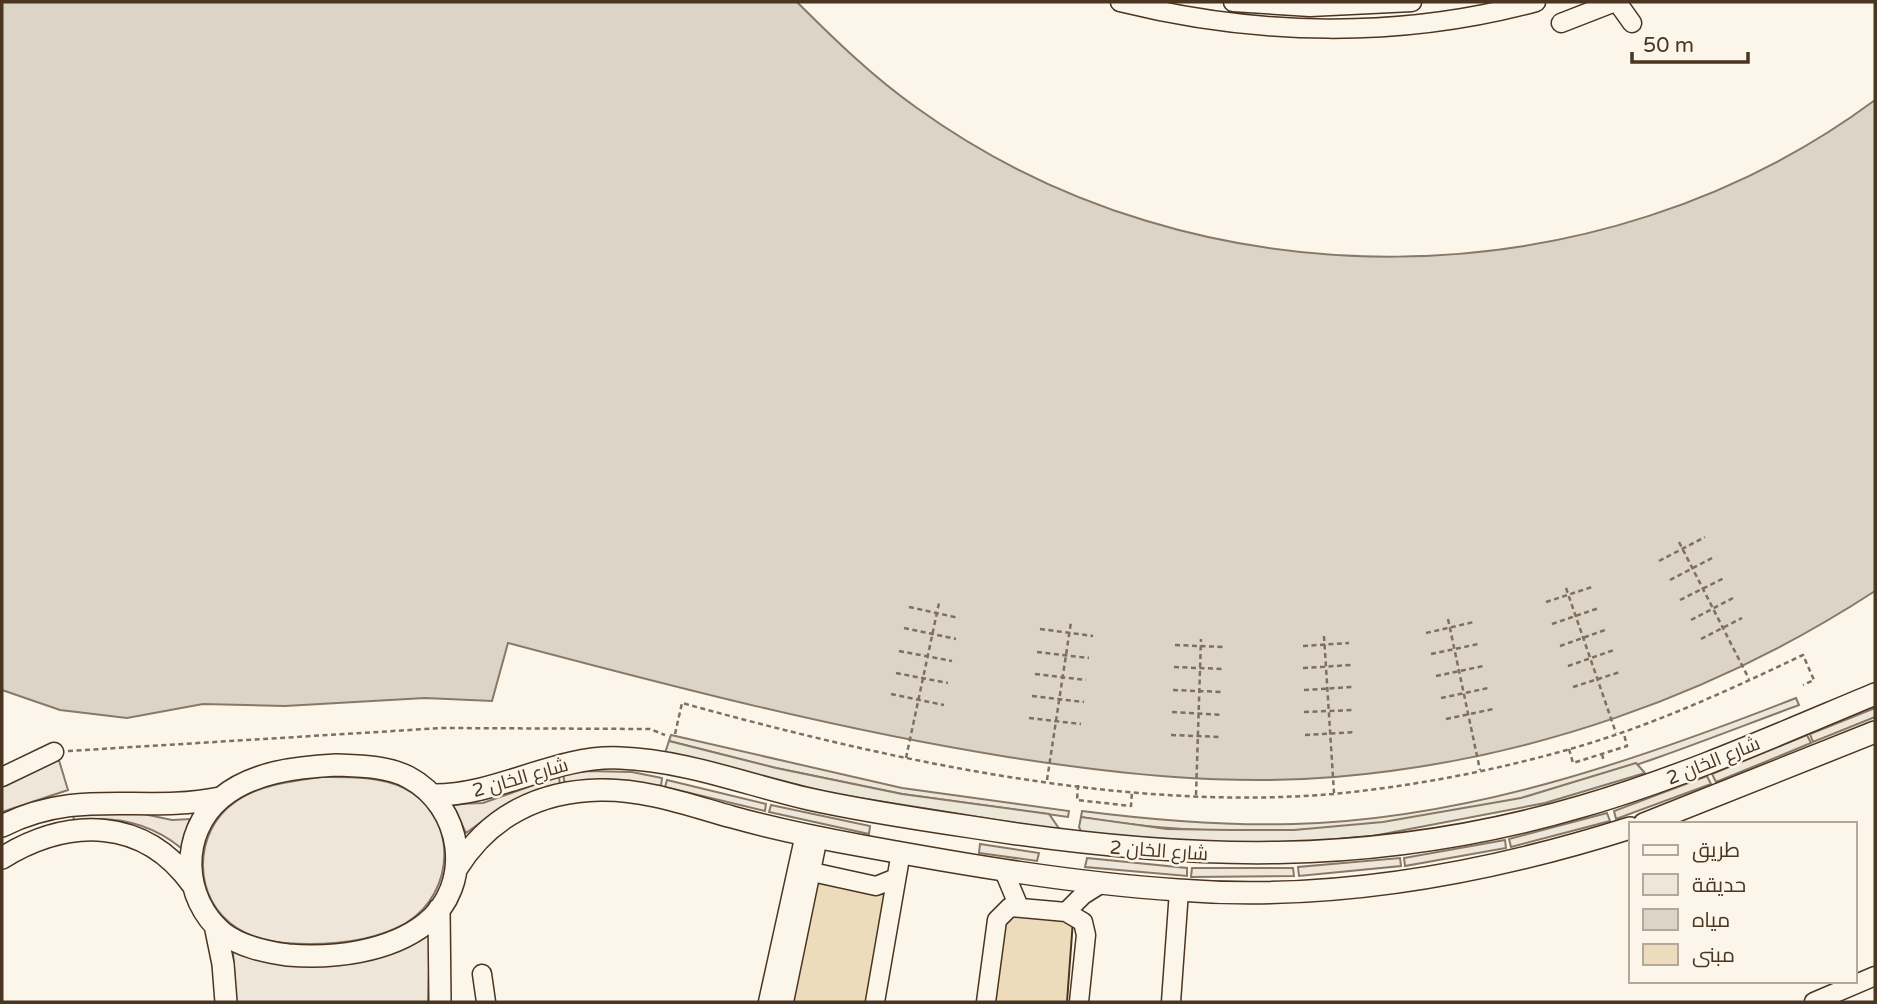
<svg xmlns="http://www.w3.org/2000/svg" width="1877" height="1004" viewBox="0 0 1877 1004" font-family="'Varela Round',Cairo,sans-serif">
<rect width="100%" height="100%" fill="#fbf6e9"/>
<path fill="#ede6d9" stroke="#887966" stroke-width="2" d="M1796,698L1799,705C1723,733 1647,764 1569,786C1412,829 1241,845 1081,817L1082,811C1152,820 1223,826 1294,824C1469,819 1635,761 1796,698Z
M1875,708V717L1813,742L1810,734Z
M671,735L902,788L1069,811L1068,817L902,794L776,768L669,741Z
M1807,735L1811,743L1716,782L1712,774Z
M58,757L68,790L2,812V785Z
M588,771L632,772L662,778L661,786L607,779L565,785L563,774Z
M559,776L560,786L502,807L466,833L452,804L483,803Z
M1707,776L1711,784L1616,819L1614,811Z
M321,777C348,777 379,776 404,788C459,815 456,893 406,923C378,939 340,944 308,944C284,944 258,942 237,928C192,900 192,832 235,802C258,785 292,781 321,777Z
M667,780L766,804L765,811L665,787Z
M771,805L870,826L869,834L769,812Z
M139,813L172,820L190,819L181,848C149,822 114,815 74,821L73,814Z
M1607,813L1610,821L1511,847L1509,839Z
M1505,840L1506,848L1405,866L1404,858Z
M980,844L1039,853L1037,861L979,853Z
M1087,858L1187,868V876L1085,867Z
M1400,858L1401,866L1299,876L1298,867Z
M1192,868H1293L1294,876L1191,877Z
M430,934L428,1002H236L233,951C306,973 362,972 430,934Z"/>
<path fill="#ede7d9" stroke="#887966" stroke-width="2" d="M669,741L776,768L902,794L1049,814L1060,830L835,794L665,753Z
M1636,763L1645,773L1545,803L1373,836L1289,843H1220L1082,833L1079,827L1081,817L1167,829L1229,830H1294L1383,822L1521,798Z"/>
<path fill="#dcd4c6" stroke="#887966" stroke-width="2" d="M2,2H797C834,39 873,77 917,108C1197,310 1599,305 1875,100V591C1714,696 1527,761 1335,777C1226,786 1116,774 1008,757C839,730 674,687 508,643L492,701L425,698L285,706L203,704L127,718L60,710L2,690Z"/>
<path fill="#ecdcbc" stroke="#4a3520" stroke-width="2" d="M814,881L888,895L867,1002H790Z
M1002,915L1073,920L1067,1002H995Z"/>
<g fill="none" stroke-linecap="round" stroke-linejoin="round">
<g stroke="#4a3520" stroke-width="21">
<path id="minor" d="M1120,2C1257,36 1399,39 1536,2
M1233,2L1310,7L1412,2
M1617,2L1632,23
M1561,23L1615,2
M2,777L54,752
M1004,871L1019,907
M812,872L876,886L896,878
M1066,912L1083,895L1102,883
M482,974L486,1002
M768,1002L805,834
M784,1002L818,837
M875,1002L901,852
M986,1002L997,920L1010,907L1066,912L1083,922L1086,935L1079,1002
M1171,1002L1179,891
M1814,1002L1875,976"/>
</g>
<g stroke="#4a3520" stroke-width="24">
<path id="major" d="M336,765C360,766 386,766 408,777C463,806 475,885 425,924C389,952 332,959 288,955C266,952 241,947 223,933C182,899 179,833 221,798C252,772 297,767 336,765Z
M432,795C498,796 554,755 620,758C683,760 748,785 809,799C863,811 917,819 971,827C1185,861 1372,868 1583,806C1683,777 1779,734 1875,694
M1644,824L1875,732
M2,826C80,787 142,814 220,798
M2,858C69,817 144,817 192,884
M457,868C489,816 540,791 600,790C645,789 689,805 732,817C775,829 819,838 863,846C967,865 1072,883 1178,890C1330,902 1485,874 1630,828
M439,909L440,1002
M215,925L223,964L226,1002"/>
</g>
<path stroke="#7f6f5c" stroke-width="2.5" stroke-dasharray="5 3.5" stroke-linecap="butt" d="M1679,542L1749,679
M1659,561L1705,537
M1670,580L1714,557
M1566,588L1616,733
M1680,600L1724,578
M1546,602L1592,587
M909,607L959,618
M1448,619L1480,770
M1691,620L1733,598
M1552,624L1599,608
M904,628L956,639
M1040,629L1093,636
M1426,633L1474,622
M1324,636L1334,793
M1701,639L1742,618
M1175,645L1224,647
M1303,646L1349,643
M1560,646L1605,630
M899,651L952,661
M1037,652L1089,658
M1431,654L1478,644
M1568,666L1614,650
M1174,667L1224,669
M1303,668L1351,665
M896,673L948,683
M1035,674L1086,680
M1436,676L1483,666
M1573,687L1620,672
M1173,690L1223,692
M1304,690L1352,687
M891,694L944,705
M1032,696L1084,702
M1441,698L1488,688
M1172,712L1222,715
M1304,712L1354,710
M1029,718L1081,724
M1446,719L1493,709
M675,734L682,703C886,759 1121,812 1333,794C1415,786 1498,770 1577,747C1656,724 1729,690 1803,655L1814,680L1803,685
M1171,735L1221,737
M1305,735L1355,732
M1569,749L1573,763L1627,746L1624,734
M68,751L442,728L650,729L665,735
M1602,754L1604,762
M906,758L939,603
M1047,780L1071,622
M1078,785L1077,800L1131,806L1132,792
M1196,795L1201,639"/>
<use href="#minor" stroke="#fbf6e9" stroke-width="18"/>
<use href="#major" stroke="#fbf6e9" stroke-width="21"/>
</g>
<g text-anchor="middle" stroke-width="5" stroke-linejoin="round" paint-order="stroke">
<g font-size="19" fill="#4a3520" stroke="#fbf6e9">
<text transform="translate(1713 760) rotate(-22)" y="7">شارع الخان 2</text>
<text transform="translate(520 777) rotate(-16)" y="7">شارع الخان 2</text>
<text transform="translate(1159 850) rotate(4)" y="7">شارع الخان 2</text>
</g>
</g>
<rect width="1877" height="1004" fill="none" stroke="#4a3520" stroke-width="7"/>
<rect x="1629" y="822" width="228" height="161" fill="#fbf6e9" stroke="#b4a999" stroke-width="2"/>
<rect x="1643" y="845" width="35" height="10" fill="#fbf6e9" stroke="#b4a999" stroke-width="2"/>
<text x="1692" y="857" font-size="21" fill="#4a3520">طريق</text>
<rect x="1643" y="874" width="35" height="21" fill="#ede6d9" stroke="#b4a999" stroke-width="2"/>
<text x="1692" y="892" font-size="21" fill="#4a3520">حديقة</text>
<rect x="1643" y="909" width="35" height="21" fill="#dcd4c6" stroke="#b4a999" stroke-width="2"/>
<text x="1692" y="927" font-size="21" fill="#4a3520">مياه</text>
<rect x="1643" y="944" width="35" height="21" fill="#ecdcbc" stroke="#b4a999" stroke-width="2"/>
<text x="1692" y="962" font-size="21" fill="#4a3520">مبنى</text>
<path d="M1632 52v10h116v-10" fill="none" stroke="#4a3520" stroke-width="3.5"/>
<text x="1643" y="52" font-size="21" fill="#4a3520" stroke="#fbf6e9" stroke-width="5" paint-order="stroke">50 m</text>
</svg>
